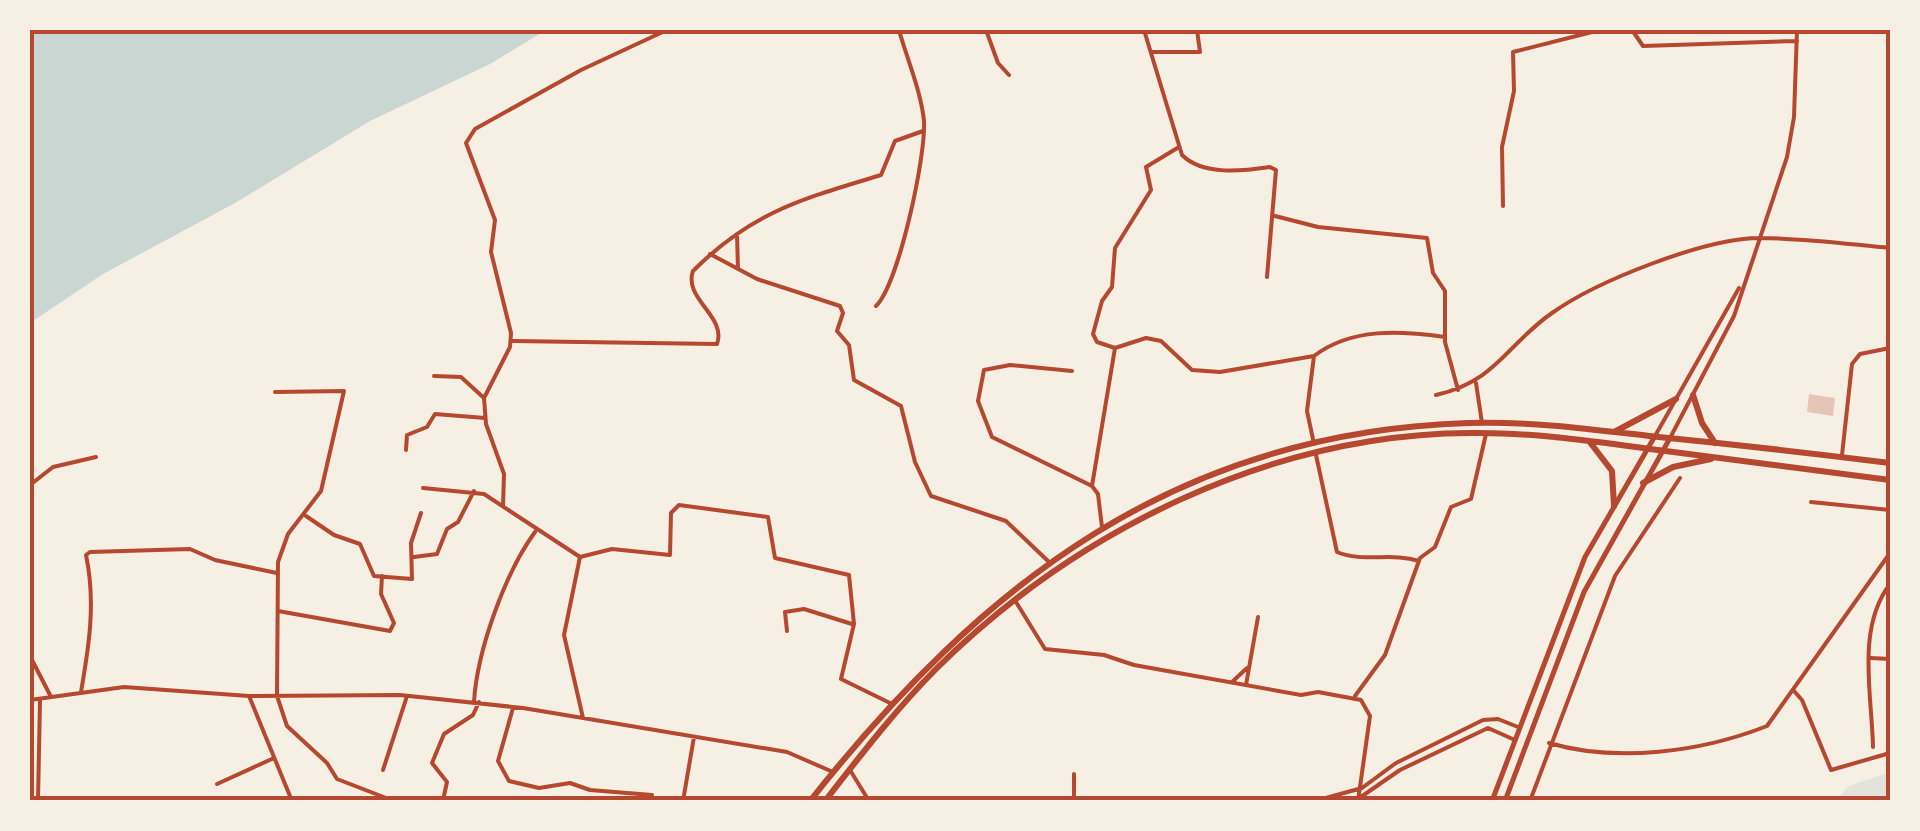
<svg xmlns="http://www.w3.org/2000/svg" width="1920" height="831" viewBox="0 0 1920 831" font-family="'Asap Condensed',sans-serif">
<rect width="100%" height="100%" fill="#f6efe4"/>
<path fill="#e2e4dc" d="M1890,772V801H1835L1849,786Z"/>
<path fill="#c9d6d2" d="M30,30H546L490,64L370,121L235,203L103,274L30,323Z"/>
<path fill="#e6c5b7" d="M1809,394L1835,398L1833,416L1807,412Z"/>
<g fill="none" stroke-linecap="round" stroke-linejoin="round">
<path stroke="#b5482f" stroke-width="4" d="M986,30L998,63L1009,75
M1144,30L1182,155C1203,176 1243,171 1270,167L1276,170L1267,277
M1632,30L1643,46L1797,41
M1153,52H1200L1197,30
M1503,206L1502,147L1514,91L1513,52L1600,30
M1275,216L1318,227L1427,238L1433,273L1445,291V342L1458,390
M737,234L738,269
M710,254L757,279L840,306L843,313L837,331L849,345L854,380L901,406L915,462L931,496L1006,521L1048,561
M876,306C899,283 926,156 924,121C921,91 907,59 899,30
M513,341L717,344C727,316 683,299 693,271C753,211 803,199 881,175L895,141L923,131
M1115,348L1146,338L1161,341L1192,370L1220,372L1314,356C1352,327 1401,331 1445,337
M1314,356L1307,411L1314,444
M1072,371L1010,365L984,370L978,401L992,437L1092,486
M434,376L461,377L484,398
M1476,383L1482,423
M275,392L344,391L321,491L288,534L278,562L277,696L287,726L327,763L337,779L394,801
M1436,395C1497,381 1506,345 1552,313C1597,281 1705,238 1760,238C1803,238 1847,244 1890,248
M1655,436L1739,288
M1670,438L1734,316L1787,157L1794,117L1797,30
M406,450L407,435L427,427L435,414L485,418
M1316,455L1337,552C1363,563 1392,552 1419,561
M1842,455L1852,364L1860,354L1890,348
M30,485L53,467L96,457
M423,488L484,494L580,557L564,635L583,718
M1811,502L1890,510
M503,506L504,474L486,424L484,398L510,347L511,333L491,252L495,220L466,143L475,129L581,70L667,30
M306,516L334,535L360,544L374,576L412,579L411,543L421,513
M1102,527L1098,494L1092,486L1115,348L1097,342L1093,334L1102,301L1112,287L1115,248L1151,190L1146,167L1179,147
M414,557L437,554L447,529L458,522L474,491
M580,557L612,549L670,555L671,513L679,505L768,517L775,558L849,575L854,624L841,679L892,704
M1016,602L1045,649L1104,655L1134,665L1301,695L1318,692L1361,700L1370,716L1358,801
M278,611L390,631L394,623L381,594L382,576
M787,631L785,612L804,609L852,624
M30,656L51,697
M1871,658L1890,659
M1232,682L1247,668
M1246,685L1258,617
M1794,691L1802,700L1831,770L1890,753
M81,692C89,646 96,602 86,555L90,552L190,549L215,560L277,573
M249,696L292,801
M1355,696L1385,655L1420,558L1435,547L1451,507L1471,499L1486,434
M30,700L124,687L249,696L400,695L523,708L787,752L833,772
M474,702C477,651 505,573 535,532
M513,708L498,761L509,781L539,788L570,783L590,790L652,795
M1549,743C1617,763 1701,752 1767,726L1890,553
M1873,747C1872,695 1856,628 1890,584
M383,770L407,696
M850,770L869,801
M1074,774V801
M217,784L274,758
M443,800L447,782L432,763L444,734L473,715L479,702
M38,801L40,701
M683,801L694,737
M1315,801L1362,788L1396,763L1483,720L1498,719L1518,727
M1355,801L1400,770L1488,728L1515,740
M1530,801L1615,576L1680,478"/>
<path stroke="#b5482f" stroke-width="5" d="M1492,801L1585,557L1655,436
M1505,801L1584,592L1670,438"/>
<path stroke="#b5482f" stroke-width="6" d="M1693,395L1702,423L1715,443
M1616,431L1676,399
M1589,441L1612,471L1614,506
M1643,483L1673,467L1711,459
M810,801C983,582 1178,432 1468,423C1529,421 1589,429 1649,436C1730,444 1810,453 1890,463
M825,801C860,756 897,708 937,668C1077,530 1271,434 1470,433C1530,432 1591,441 1650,449C1730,459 1810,470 1890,480"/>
</g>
<rect width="1920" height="831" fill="none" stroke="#f6efe4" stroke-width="65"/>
<rect x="32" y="32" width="1856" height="766" fill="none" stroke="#b5482f" stroke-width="4"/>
</svg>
